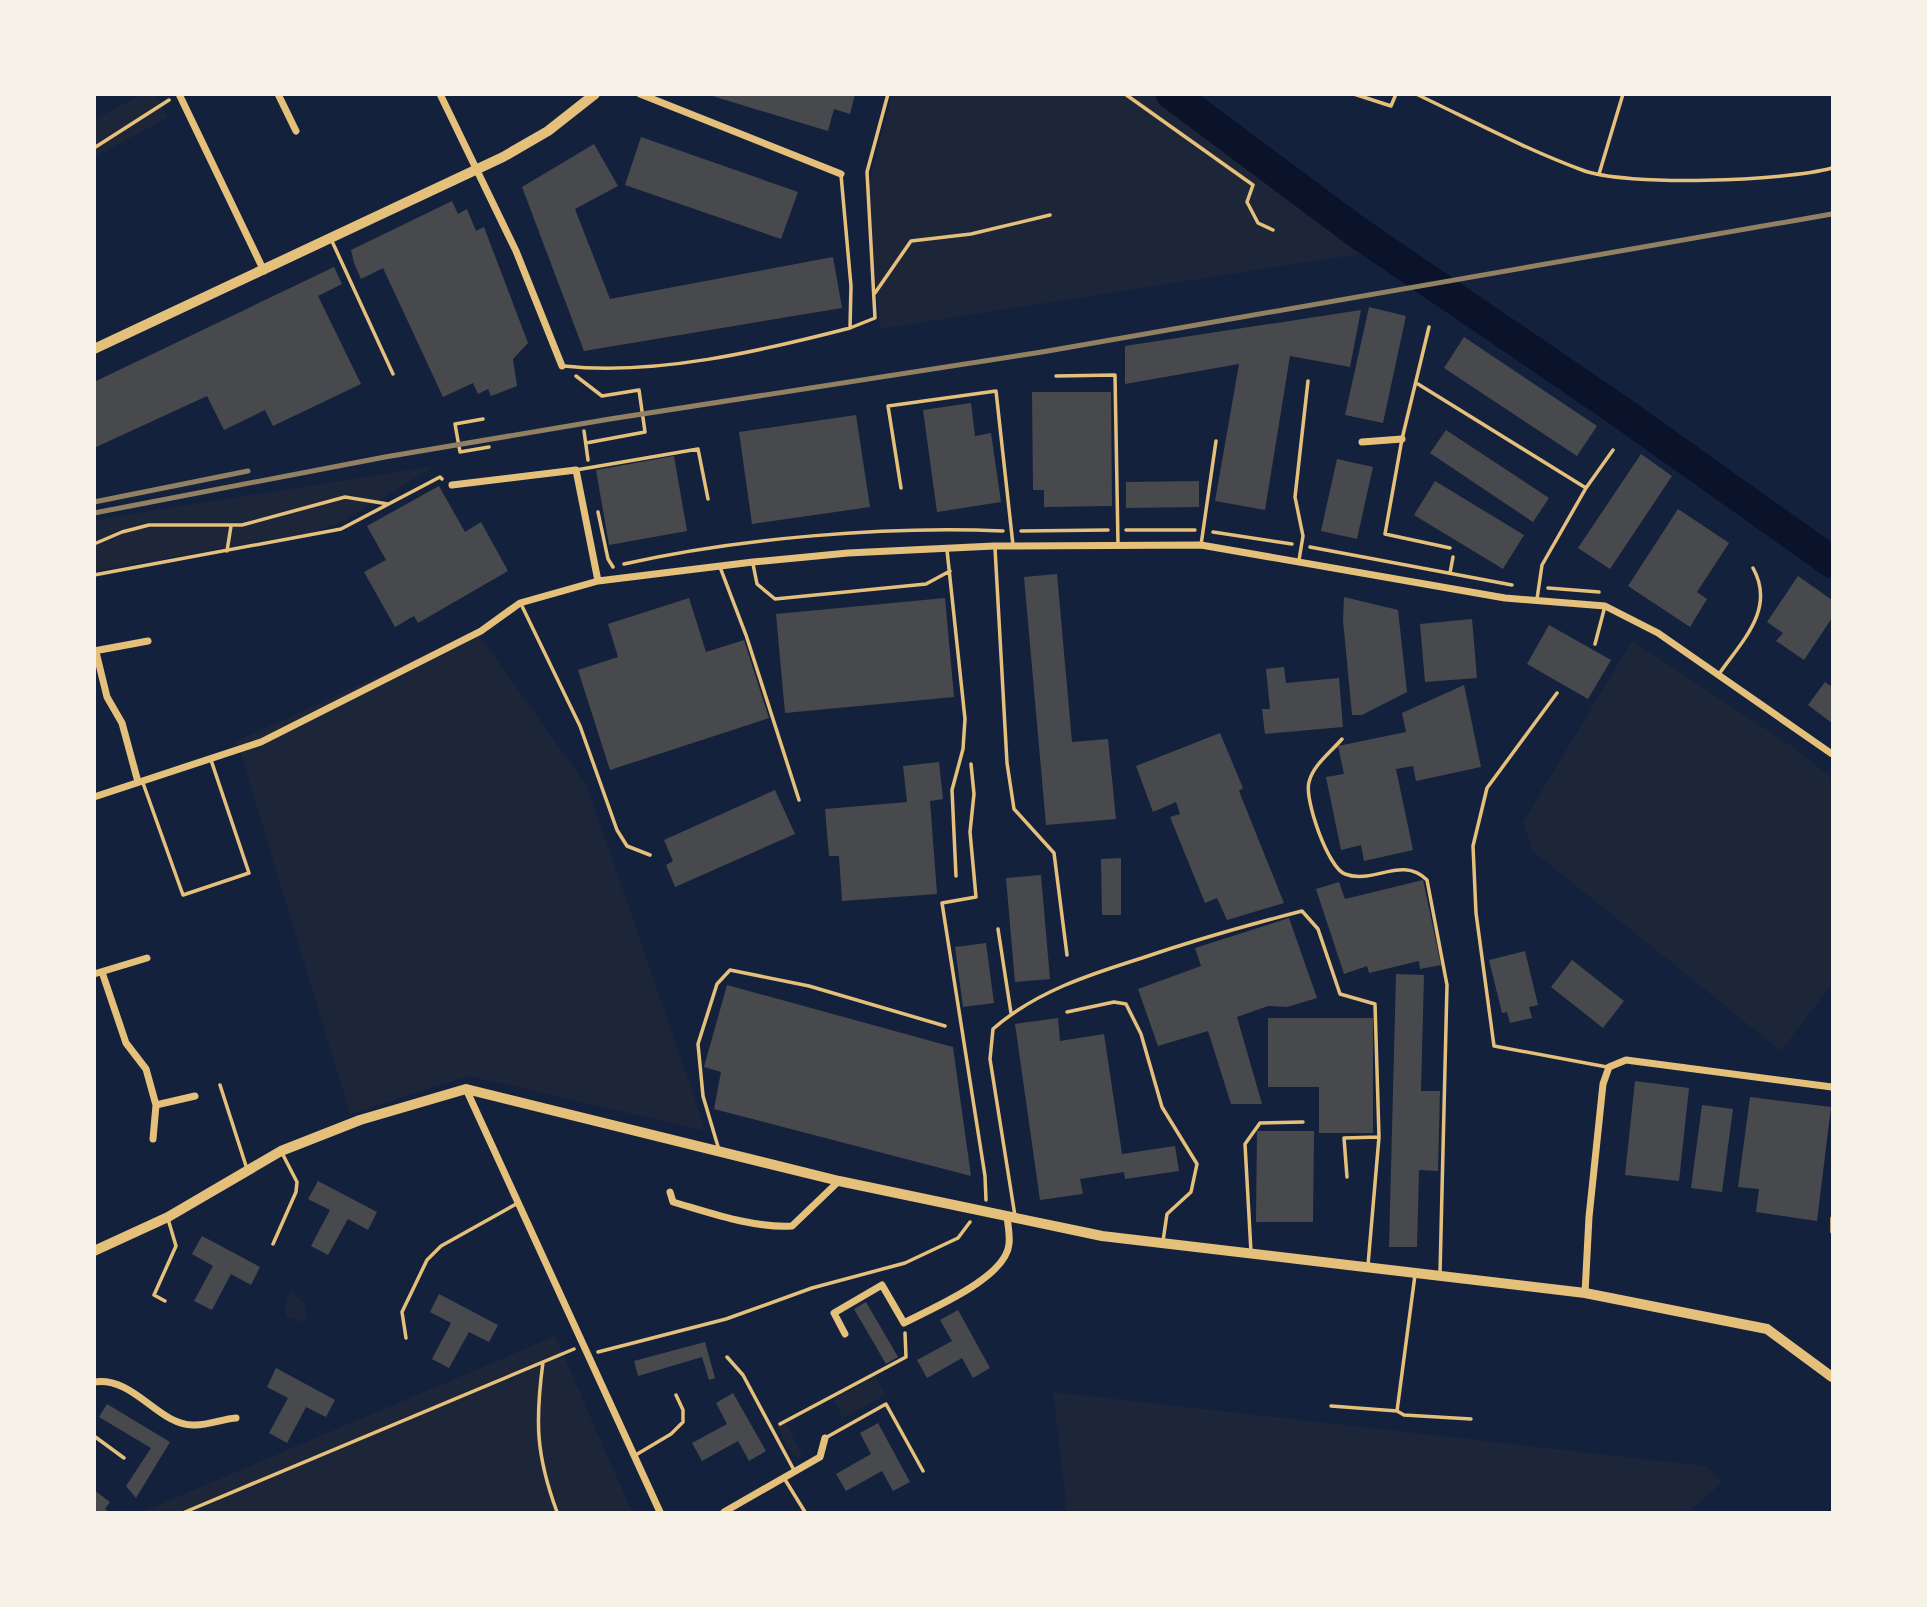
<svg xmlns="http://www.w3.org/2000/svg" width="1927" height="1607" viewBox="0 0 1927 1607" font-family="'Playfair Display',serif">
<rect width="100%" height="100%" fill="#14213d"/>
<path fill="#1d2539" d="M142,94L156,95L168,117L95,157L94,120Z
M892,95H1160L1371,252L880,329L867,191Z
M435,466L344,521L314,532L95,571L94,520Z
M476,631L587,786L706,1131L469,1076L350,1114L237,741Z
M1632,641L1790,745L1832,778V984L1781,1051L1533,851L1523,822Z
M290,1290L305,1304L306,1323L287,1317L284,1309Z
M555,1336L632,1512H142Z
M876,1376L886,1395L843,1418L833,1399Z
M1053,1392L1706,1466L1722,1483L1688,1512H1067Z
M785,1421L803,1457L792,1455L777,1426Z"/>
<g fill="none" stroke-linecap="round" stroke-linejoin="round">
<path stroke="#0b132b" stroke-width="32" d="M1172,94L1357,232L1618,410L1832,562"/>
</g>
<path fill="#48494c" d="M855,94L850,114L834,109L828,131L709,95Z
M641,137L798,192L781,239L625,185Z
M594,144L618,186L575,209L610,299L833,257L842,308L584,351L522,187Z
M452,201L458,214L467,209L476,231L484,227L528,343L513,359L517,386L491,396L488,389L478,394L473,383L443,397L383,268L361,279L354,263L351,250Z
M334,267L342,284L318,296L361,384L273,426L265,410L224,430L207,396L94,448V382Z
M1369,307L1406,316L1383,423L1345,415Z
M1361,310L1350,367L1290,356L1265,510L1215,501L1239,364L1125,384V346Z
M1464,337L1597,426L1577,456L1444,368Z
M1032,392H1111L1112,506L1044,507V490H1033Z
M971,403L975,436L991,433L1001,502L937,512L923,410Z
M856,415L870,507L752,524L739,432Z
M1446,430L1549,498L1533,522L1430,453Z
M1641,454L1672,476L1610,569L1578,548Z
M674,456L687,531L609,545L596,470Z
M1337,459L1373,467L1357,539L1321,531Z
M1199,481V507L1126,508V482Z
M1435,481L1524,535L1503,569L1414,515Z
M439,486L465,532L481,522L508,571L418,623L414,616L395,627L364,572L386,560L367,526Z
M1678,509L1729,543L1697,592L1707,599L1690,627L1628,586Z
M1057,574L1072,742L1108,739L1116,819L1046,825L1024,577Z
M1798,576L1832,600V618L1804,660L1776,641L1783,633L1767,622Z
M1344,597L1398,610L1407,692L1362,715H1352L1343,620Z
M689,598L706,652L744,640L769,718L610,770L578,670L618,657L608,624Z
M945,598L954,697L785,713L776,614Z
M1472,619L1477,678L1425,682L1420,624Z
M1549,625L1611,660L1588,699L1527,664Z
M1284,667L1286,683L1339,678L1343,727L1265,734L1262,709H1270L1266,669Z
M1825,682L1832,687V723L1808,705Z
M1464,685L1481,767L1416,781L1413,766L1396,769L1413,850L1364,861L1361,845L1341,850L1326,777L1344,774L1338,746L1406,732L1402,713Z
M1220,733L1243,788L1239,791L1284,903L1227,920L1217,898L1205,903L1170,817L1180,814L1176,802L1153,812L1136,766Z
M939,762L943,799L930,801L937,894L842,901L839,856H829L825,809L907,802L903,766Z
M775,790L795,834L675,887L666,865L673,861L664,840Z
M1121,858V915H1102L1101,859Z
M1041,875L1050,979L1015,982L1006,878Z
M1423,880L1441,965L1420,969L1419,961L1369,973L1367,966L1344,974L1316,889L1339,882L1345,899Z
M1289,918L1317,998L1287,1007L1268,1006L1237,1017L1262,1104H1231L1208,1031L1158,1046L1138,989L1201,966L1195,948Z
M986,943L994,1003L963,1007L955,947Z
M1525,951L1538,1005L1529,1007L1532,1018L1510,1023L1507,1012L1502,1013L1489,960Z
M1572,960L1624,1001L1603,1028L1551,987Z
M1396,974L1424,975L1421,1091H1440L1438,1171L1419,1170L1417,1247H1389Z
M727,985L953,1047L971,1176L714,1109L721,1072L704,1067Z
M1058,1018L1060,1041L1104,1034L1122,1154L1175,1146L1179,1171L1125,1179L1124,1172L1080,1179L1083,1194L1040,1200L1015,1024Z
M1268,1018H1373V1133H1319V1087H1268Z
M1635,1081L1689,1088L1679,1181L1625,1175Z
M1750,1097L1831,1107L1817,1221L1756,1212L1759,1189L1738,1187Z
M1702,1105L1733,1109L1722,1192L1691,1188Z
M1257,1131H1314L1313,1222H1256Z
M318,1181L377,1212L368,1230L348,1219L328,1255L311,1246L330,1210L308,1199Z
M202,1236L260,1267L251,1285L231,1274L212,1310L194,1301L213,1266L192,1254Z
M439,1294L498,1325L489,1342L469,1332L449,1368L432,1359L451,1323L430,1312Z
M866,1302L898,1357L886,1364L854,1309Z
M958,1310L990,1368L973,1378L962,1358L927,1378L917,1360L952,1341L940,1320Z
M705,1342L715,1378L709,1380L702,1357L638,1376L634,1361Z
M276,1368L335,1400L326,1417L306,1407L287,1443L269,1433L288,1398L267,1387Z
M733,1393L766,1451L749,1461L738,1441L702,1461L692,1443L727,1424L716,1403Z
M107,1404L170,1442L136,1498L126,1486L151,1448L99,1417Z
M878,1423L910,1482L893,1491L882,1471L846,1491L836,1474L871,1454L860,1433Z
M94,1490L110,1502L105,1509L109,1512H94Z"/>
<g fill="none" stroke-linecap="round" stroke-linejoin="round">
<path stroke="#e5c07b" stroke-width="3.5" d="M1354,94L1391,106L1396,94
M1416,94C1471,120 1525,149 1582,170C1625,187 1786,181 1832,168
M94,148L169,100
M1599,174L1623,94
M576,376L602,396L639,390L645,432L586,443
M483,419L455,424L460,452L489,447
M584,431L588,460
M598,512L608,559L613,567
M1126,530H1195
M1021,531L1108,530
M1213,532L1292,544
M94,544L122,532L149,525H242L345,497L388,504
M1310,547L1512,585
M227,551L231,526
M624,564C739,538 885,526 1003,531
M1450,573L1453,557
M94,575L341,529L440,477L442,479
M1548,588L1599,592
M971,764L974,794L970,832L976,897L942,903L985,1176L986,1200
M598,1352L726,1319L812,1288L905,1263L958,1238L970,1222
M543,1362C535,1422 536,1455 557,1512
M780,1424L906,1357L905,1333
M185,1512L574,1349"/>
<path stroke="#e5c07b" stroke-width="3.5" d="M1125,94L1253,185L1247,202L1258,223L1273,230
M331,239L393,374
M875,293L911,241L971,234L1050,215
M1429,327L1402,439L1385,534L1450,548
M850,328L875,318L867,172L888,94
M564,366C655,376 761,351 850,328L851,286L841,175
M1056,376L1115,375L1118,544
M1418,384L1586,488
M576,470L698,449L708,499
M901,488L888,406L996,391L1013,545
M1201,545L1216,441
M995,548L1007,763L1014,809L1054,853L1067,955
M947,550L965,719L963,749L952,790L956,876
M1299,560L1303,536L1295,497L1308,381
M753,564L757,584L775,599L926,584L950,571
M720,567L746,635L799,800
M1537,599L1542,565L1586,488L1613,450
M521,604L580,726L617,830L627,846L650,855
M1595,644L1605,606
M1719,674C1742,641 1776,609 1753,568
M1557,693L1487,788L1473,846L1476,913L1494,1046L1607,1067
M1342,739C1331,752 1313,765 1309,782C1304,799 1328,868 1345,874C1373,885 1402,855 1427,880L1447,985L1440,1274
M143,783L183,895L249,873L211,760
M998,929L1011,1013
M1067,1012L1114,1002L1126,1004L1141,1034L1162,1107L1197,1164L1191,1192L1167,1214L1163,1241
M220,1085L247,1169
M719,1150L703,1096L698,1044L717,984L730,970L809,986L945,1026
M1347,1177L1344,1138L1379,1137L1368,1265
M1015,1216L990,1059L993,1029C1035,992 1088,975 1142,958C1195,940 1248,925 1302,911L1318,929L1340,994L1375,1004L1379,1137
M1832,1218V1232
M273,1244L296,1192L297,1182L282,1153
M1251,1252L1245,1144L1260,1123L1303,1122
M1415,1275L1397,1411L1404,1415L1471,1419
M165,1301L154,1295L176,1246L168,1219
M406,1338L402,1312L427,1260L441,1246L518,1203
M727,1357L743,1375L795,1472
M1331,1406L1397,1411
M94,1436L124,1458
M827,1437L886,1404L923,1471
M634,1456L671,1434L683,1422V1410L676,1395
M784,1478L805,1512"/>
<path stroke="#e5c07b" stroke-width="7" d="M179,94L264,271
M278,94L296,131
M440,94L516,251L562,366
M640,94L841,174
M1362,442L1402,439
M452,485L576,470L598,581
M94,651L148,641
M96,652L107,697L122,723L138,782
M94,797L261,742L481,631L520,603L598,581L753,562L848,553L994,546L1201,545L1505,598L1605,606L1658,633L1832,754
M102,972L126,1043L146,1069L156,1105L153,1139
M94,974L147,958
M466,1089L660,1512
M156,1105L195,1096
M670,1192L673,1202C711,1213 752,1228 792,1226L839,1181
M1585,1293L1589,1217L1603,1084L1609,1067L1626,1060L1832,1087
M845,1334L834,1313L882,1285L904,1323C932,1308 1006,1278 1009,1244C1010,1235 1008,1225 1007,1217
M94,1382C134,1376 158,1425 193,1425C207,1426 222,1419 236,1418
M724,1512L820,1457L825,1438"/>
<path stroke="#e5c07b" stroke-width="10" d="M94,349L503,157L548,131L595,94
M94,1251L168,1217L281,1151L360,1120L466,1089L839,1181L1102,1236L1585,1293L1767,1329L1832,1377"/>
<path stroke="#918062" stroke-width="5" d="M94,502L248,471
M94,513L385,457L610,419L1042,352L1832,214"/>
</g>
<rect width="1927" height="1607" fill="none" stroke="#f6f1e7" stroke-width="192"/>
</svg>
